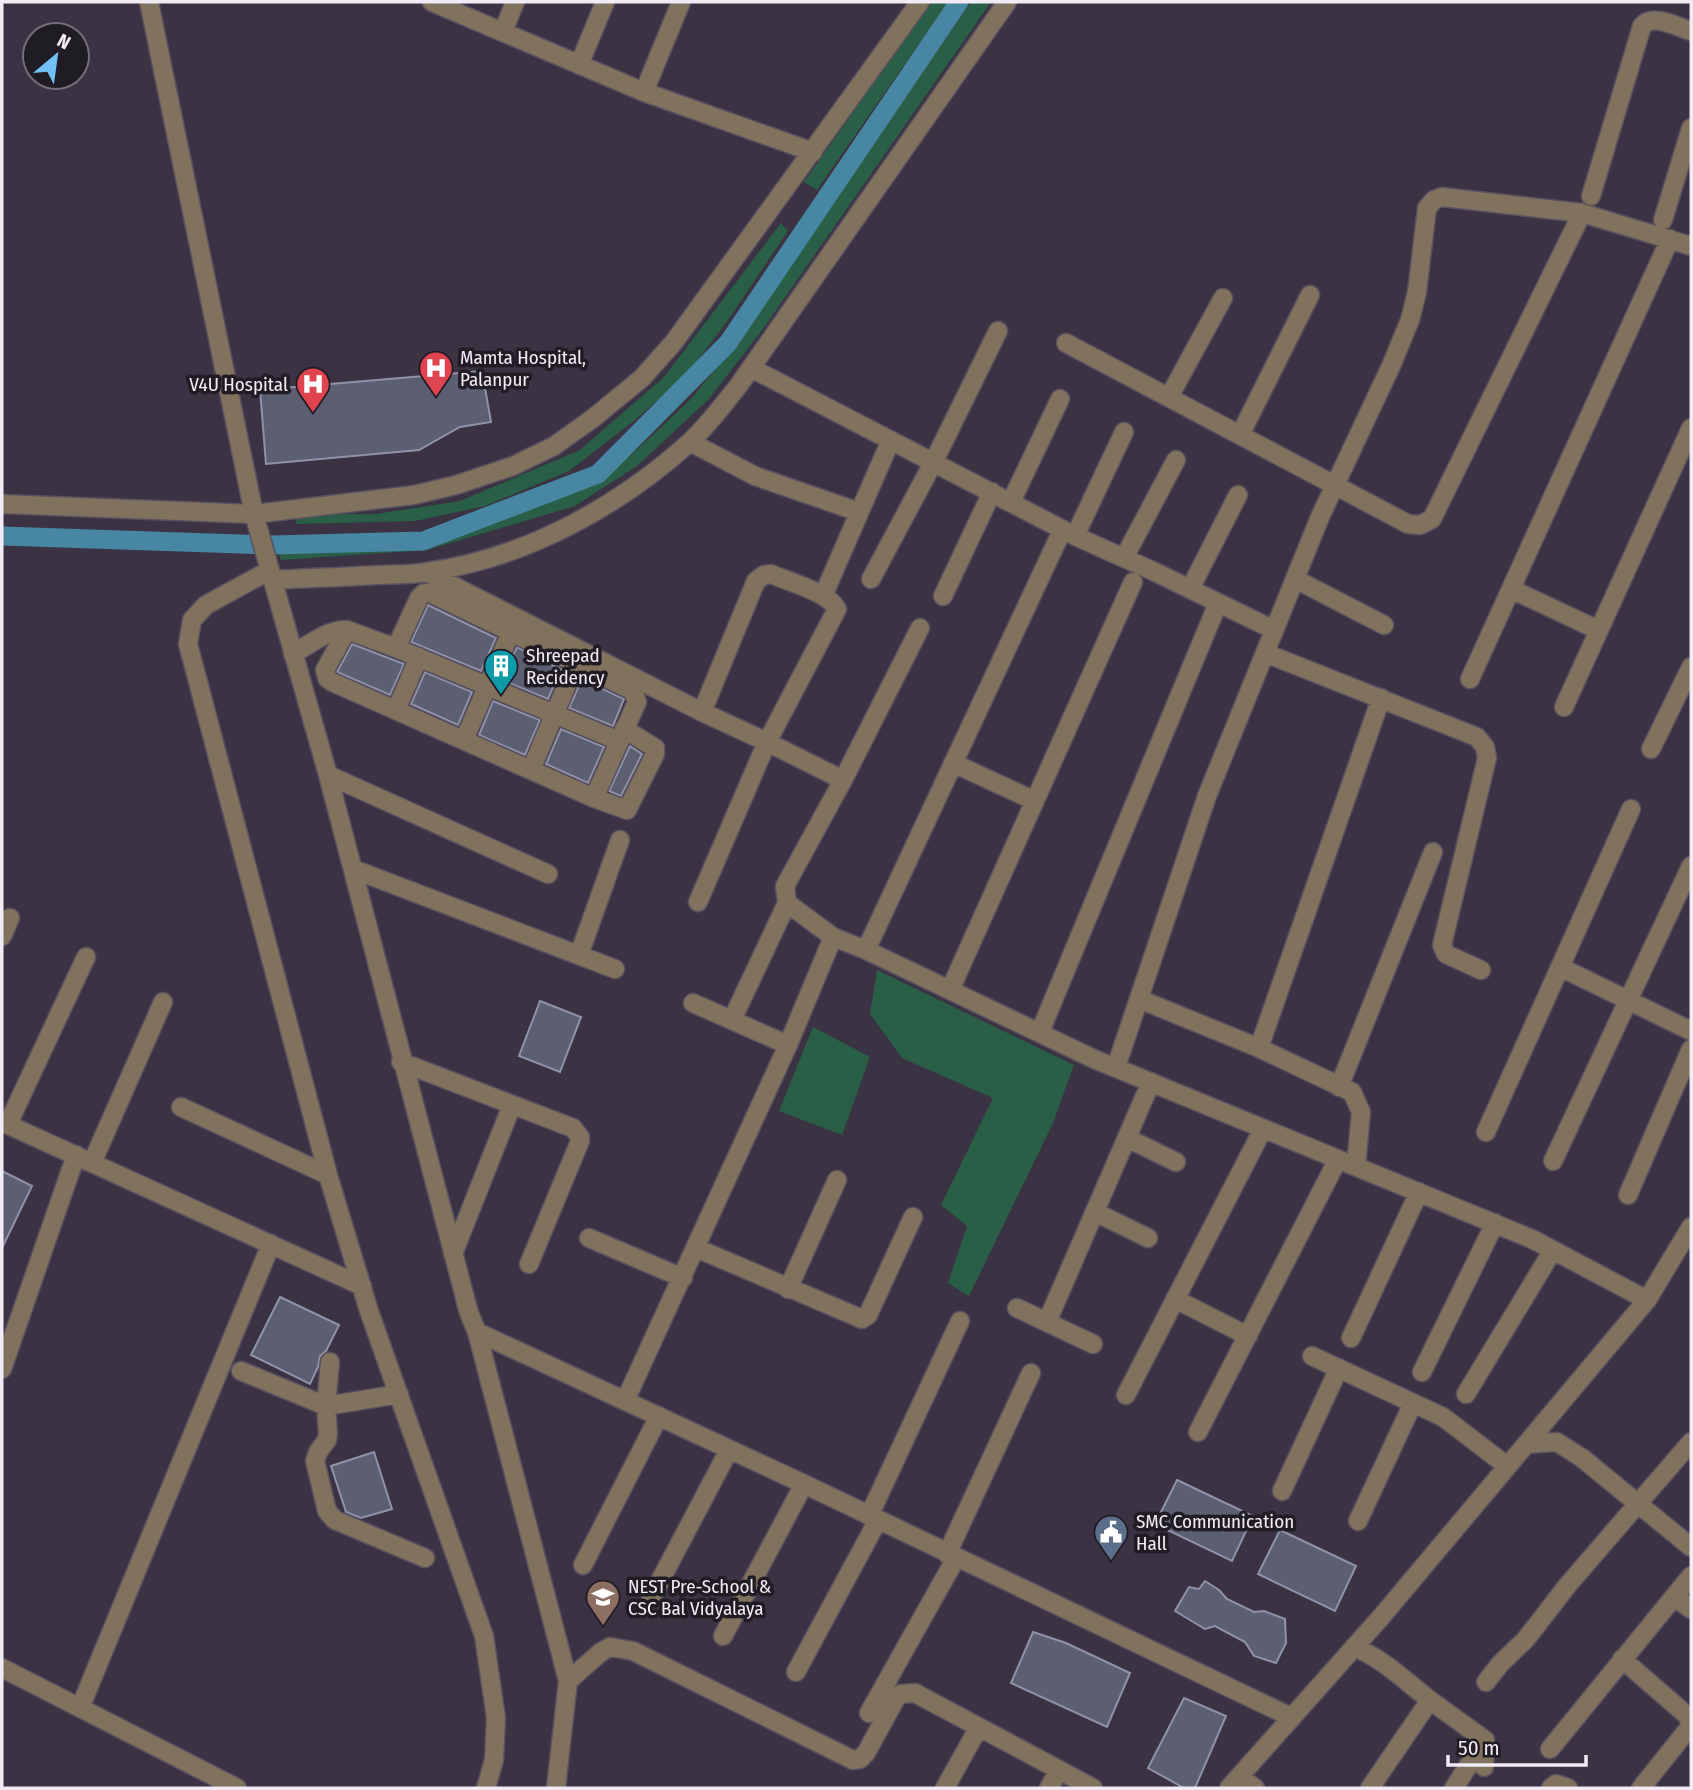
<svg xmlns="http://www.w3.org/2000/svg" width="1693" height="1790" viewBox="0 0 1693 1790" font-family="'Fira Sans Condensed',sans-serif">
<rect width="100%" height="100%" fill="#3b3243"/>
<path fill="#295f46" d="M931,2H948L817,190L804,182Z
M971,2H991L763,329L708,400L637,466L575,506L427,550L281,560L278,551L428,545L592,483L630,456L690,400L734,346Z
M781,223L788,231L726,323L688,373L635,420L569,471L485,506L415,521L296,524V514H376L460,501L580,450L664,377Z
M877,970L1074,1065L1053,1123L969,1296L948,1283L967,1226L941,1205L993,1098L902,1058L870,1014Z
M813,1027L870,1057L842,1135L779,1111Z"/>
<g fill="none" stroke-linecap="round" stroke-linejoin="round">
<path stroke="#4887a3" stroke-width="19" d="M2,536L273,545L423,541L598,474L728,343L959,2"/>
</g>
<path fill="#5c5e72" stroke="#9092a8" stroke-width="2" d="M482,371L491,422L460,427L419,450L266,464L260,390Z
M428,605L496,638L481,671L411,642Z
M352,644L404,664L390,695L337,672Z
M517,647L561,669L548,699L502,680Z
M425,672L472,692L458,725L411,704Z
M582,679L624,699L613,726L569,708Z
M493,701L540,720L525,755L479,735Z
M561,729L604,747L588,783L546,764Z
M630,746L642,754L621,796L609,791Z
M540,1001L581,1017L560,1072L519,1056Z
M2,1171L32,1186L2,1248Z
M280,1297L339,1325L326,1351L320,1356L318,1367L310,1384L251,1355Z
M374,1452L392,1509L361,1518L346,1512L331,1466Z
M1177,1480L1253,1516L1232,1561L1155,1524Z
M1280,1530L1356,1566L1335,1611L1258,1574Z
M1205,1581L1219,1590L1227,1599L1254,1612L1264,1611L1285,1619L1286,1643L1276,1663L1254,1656L1245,1642L1215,1626L1205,1629L1175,1611L1189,1587L1199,1589Z
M1033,1632L1066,1643L1130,1673L1107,1727L1011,1683Z
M1184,1698L1226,1716L1195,1788H1184L1148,1768Z"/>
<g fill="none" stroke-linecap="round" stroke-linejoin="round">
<g stroke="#585060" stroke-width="21">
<path id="minor" d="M149,2L254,514L328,775L469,1313L477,1332L568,1681L556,1788
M432,2L644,92L813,152
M503,32L515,2
M579,65L605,2
M644,92L681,2
M1591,196L1642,26C1653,13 1677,27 1691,31
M1663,220L1691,128
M1066,343L1408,524L1420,525L1432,519L1582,213
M751,368L1075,536L1153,571L1274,630
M1169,397L1223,298
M1240,435L1310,295
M690,442L755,476L859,512
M1011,502L1060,399
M2,504L254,514L414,495L456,485L513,466L554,446L592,419L642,378L674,342L920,2
M1075,536L1124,432
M1124,558L1176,460
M270,570L206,605L192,620L188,644L328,1175L369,1311L484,1636L496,1718L494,1760L486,1788
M426,572L702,712L767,742L843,780
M871,579L933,463L998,331
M1295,579L1384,625
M272,580C307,578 343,577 378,575C394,574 411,575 426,572C524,559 618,507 690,442C708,425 723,405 739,385L1007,2
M1190,589L1238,495
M1511,589L1598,630
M823,596L890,442
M943,596L992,492
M347,630L325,670L327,678L332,682L594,798L627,810L655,754V748L624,729
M396,648L419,598L424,593H430L633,691L637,702L594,798
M1265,653L1477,737L1485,747L1487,758L1442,945L1446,954L1481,970
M293,654C309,645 328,629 347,630L396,648L619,741
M1470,679L1670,239
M1564,707L1691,428
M396,710L419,657
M464,740L511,632
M1651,749L1691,667
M953,763L1035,801
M531,770L576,663
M328,775L548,874
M353,869L615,969
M698,902L767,742L837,609C828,592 789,582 771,574L764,575L756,581L702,712
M2,936L10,918
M833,937L787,903L785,886L843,780L920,628
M866,950L1059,537
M579,955L620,840
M1560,967L1691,1031
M950,990L1133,582
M1139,999L1259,1048L1352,1092L1361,1112L1356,1166
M693,1003L788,1045
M732,1020L787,903
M1040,1032L1218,603
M1259,1048L1381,698
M401,1062L573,1128L580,1137V1141L529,1264
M1116,1067L1207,796L1320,517L1391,366L1410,320L1417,292L1427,208L1434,200L1442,197L1582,213L1691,246
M1339,1087L1433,852
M181,1107L328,1175
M2,1122L362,1286
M8,1124L86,957
M1486,1132L1631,809
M1127,1138L1176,1162
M1553,1161L1691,866
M92,1163L163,1002
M1628,1195L1691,1049
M1095,1212L1148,1238
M589,1238L683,1278
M696,1248L862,1319L868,1315L913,1217
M453,1254L512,1105
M788,1289L837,1180
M1175,1299L1248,1336
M1017,1308L1093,1344
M1047,1322L1151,1082
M477,1332L804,1484L1291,1717
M1351,1338L1419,1192
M1312,1356L1443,1417L1507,1466
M330,1362L326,1406L328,1434L327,1440L318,1452L315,1461L327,1511L335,1520L425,1558
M2,1369L76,1155
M241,1371L326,1406L399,1394
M1422,1372L1495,1223
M1466,1394L1553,1250
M1126,1395L1263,1129
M625,1401L788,1045L833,937L866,950L1094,1059L1532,1239L1647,1300
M1198,1432L1338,1159
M1526,1444L1557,1442L1582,1458L1691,1547
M1282,1491L1339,1368
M869,1516L960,1321
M1358,1521L1413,1403
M947,1554L1031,1373
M583,1565L659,1416
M1675,1597L1691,1609
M651,1598L729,1450
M723,1636L804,1484
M1354,1647C1384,1659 1405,1681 1431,1701C1449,1714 1467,1727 1485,1740L1484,1767
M1622,1659L1690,1718L1689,1728L1641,1788
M2,1668L237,1788
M796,1672L878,1520
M568,1681L601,1652L610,1647L633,1651L853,1760L860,1759L866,1753L895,1700L900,1694L915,1693L1093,1788
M1486,1682L1500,1664L1526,1639L1567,1586L1691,1442
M80,1708L271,1244
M869,1713L956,1558
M1550,1749L1691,1576
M1240,1777L1255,1788
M945,1788L979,1727
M1049,1788L1059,1770
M1229,1788L1382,1616L1647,1300L1691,1227
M1370,1788L1430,1700
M1454,1788L1484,1741
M1551,1788L1556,1784L1568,1788"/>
</g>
<use href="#minor" stroke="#80725d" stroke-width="18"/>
</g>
<defs>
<g id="hospital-pin" transform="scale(1.75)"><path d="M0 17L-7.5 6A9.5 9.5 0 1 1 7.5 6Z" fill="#e0444e" stroke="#201c24"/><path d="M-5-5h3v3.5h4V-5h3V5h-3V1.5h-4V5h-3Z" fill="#fff"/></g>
<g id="building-pin" transform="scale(1.75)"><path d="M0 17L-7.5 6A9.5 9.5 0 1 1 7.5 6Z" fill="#0f9aa8" stroke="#201c24"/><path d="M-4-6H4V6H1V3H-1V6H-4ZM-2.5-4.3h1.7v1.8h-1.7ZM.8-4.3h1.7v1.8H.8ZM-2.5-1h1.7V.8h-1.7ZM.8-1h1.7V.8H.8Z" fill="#fff"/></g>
<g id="civic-pin" transform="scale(1.75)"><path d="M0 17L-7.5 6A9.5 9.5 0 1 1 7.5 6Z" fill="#5c6f8a" stroke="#201c24"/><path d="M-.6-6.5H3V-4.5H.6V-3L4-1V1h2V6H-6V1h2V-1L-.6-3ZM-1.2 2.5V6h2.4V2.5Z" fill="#fff"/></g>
<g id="school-pin" transform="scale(1.75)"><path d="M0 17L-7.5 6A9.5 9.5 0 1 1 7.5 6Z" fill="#8d6e63" stroke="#201c24"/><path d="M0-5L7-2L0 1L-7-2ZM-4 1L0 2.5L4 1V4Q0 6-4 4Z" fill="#fff"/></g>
</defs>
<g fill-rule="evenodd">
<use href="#hospital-pin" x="436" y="368"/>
<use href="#hospital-pin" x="313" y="384"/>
<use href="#building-pin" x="501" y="666"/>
<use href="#civic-pin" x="1111" y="1532"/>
<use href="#school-pin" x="603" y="1597"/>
</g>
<g text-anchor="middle" stroke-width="7" stroke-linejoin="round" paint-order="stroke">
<g font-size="19" fill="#f1ebf6" stroke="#201c24" text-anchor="start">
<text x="460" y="364">Mamta Hospital,<tspan x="460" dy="22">Palanpur</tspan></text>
<text x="288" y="391" text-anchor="end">V4U Hospital</text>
<text x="526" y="662">Shreepad<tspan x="526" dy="22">Recidency</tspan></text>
<text x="1136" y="1528">SMC Communication<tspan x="1136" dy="22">Hall</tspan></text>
<text x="628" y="1593">NEST Pre-School &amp;<tspan x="628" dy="22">CSC Bal Vidyalaya</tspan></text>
</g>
</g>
<rect width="1693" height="1790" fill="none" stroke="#f1ebf6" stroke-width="7"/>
<g transform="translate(56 56) rotate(29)"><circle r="33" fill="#201c24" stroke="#746f78" stroke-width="2"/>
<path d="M0-5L12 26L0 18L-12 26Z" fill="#73c0f6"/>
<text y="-10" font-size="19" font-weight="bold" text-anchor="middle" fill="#f1ebf6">N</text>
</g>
<path d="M1448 1755v10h138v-10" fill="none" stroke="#f1ebf6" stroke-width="3.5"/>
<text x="1458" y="1755" font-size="21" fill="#f1ebf6" stroke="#201c24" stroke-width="5" paint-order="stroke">50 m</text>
</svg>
